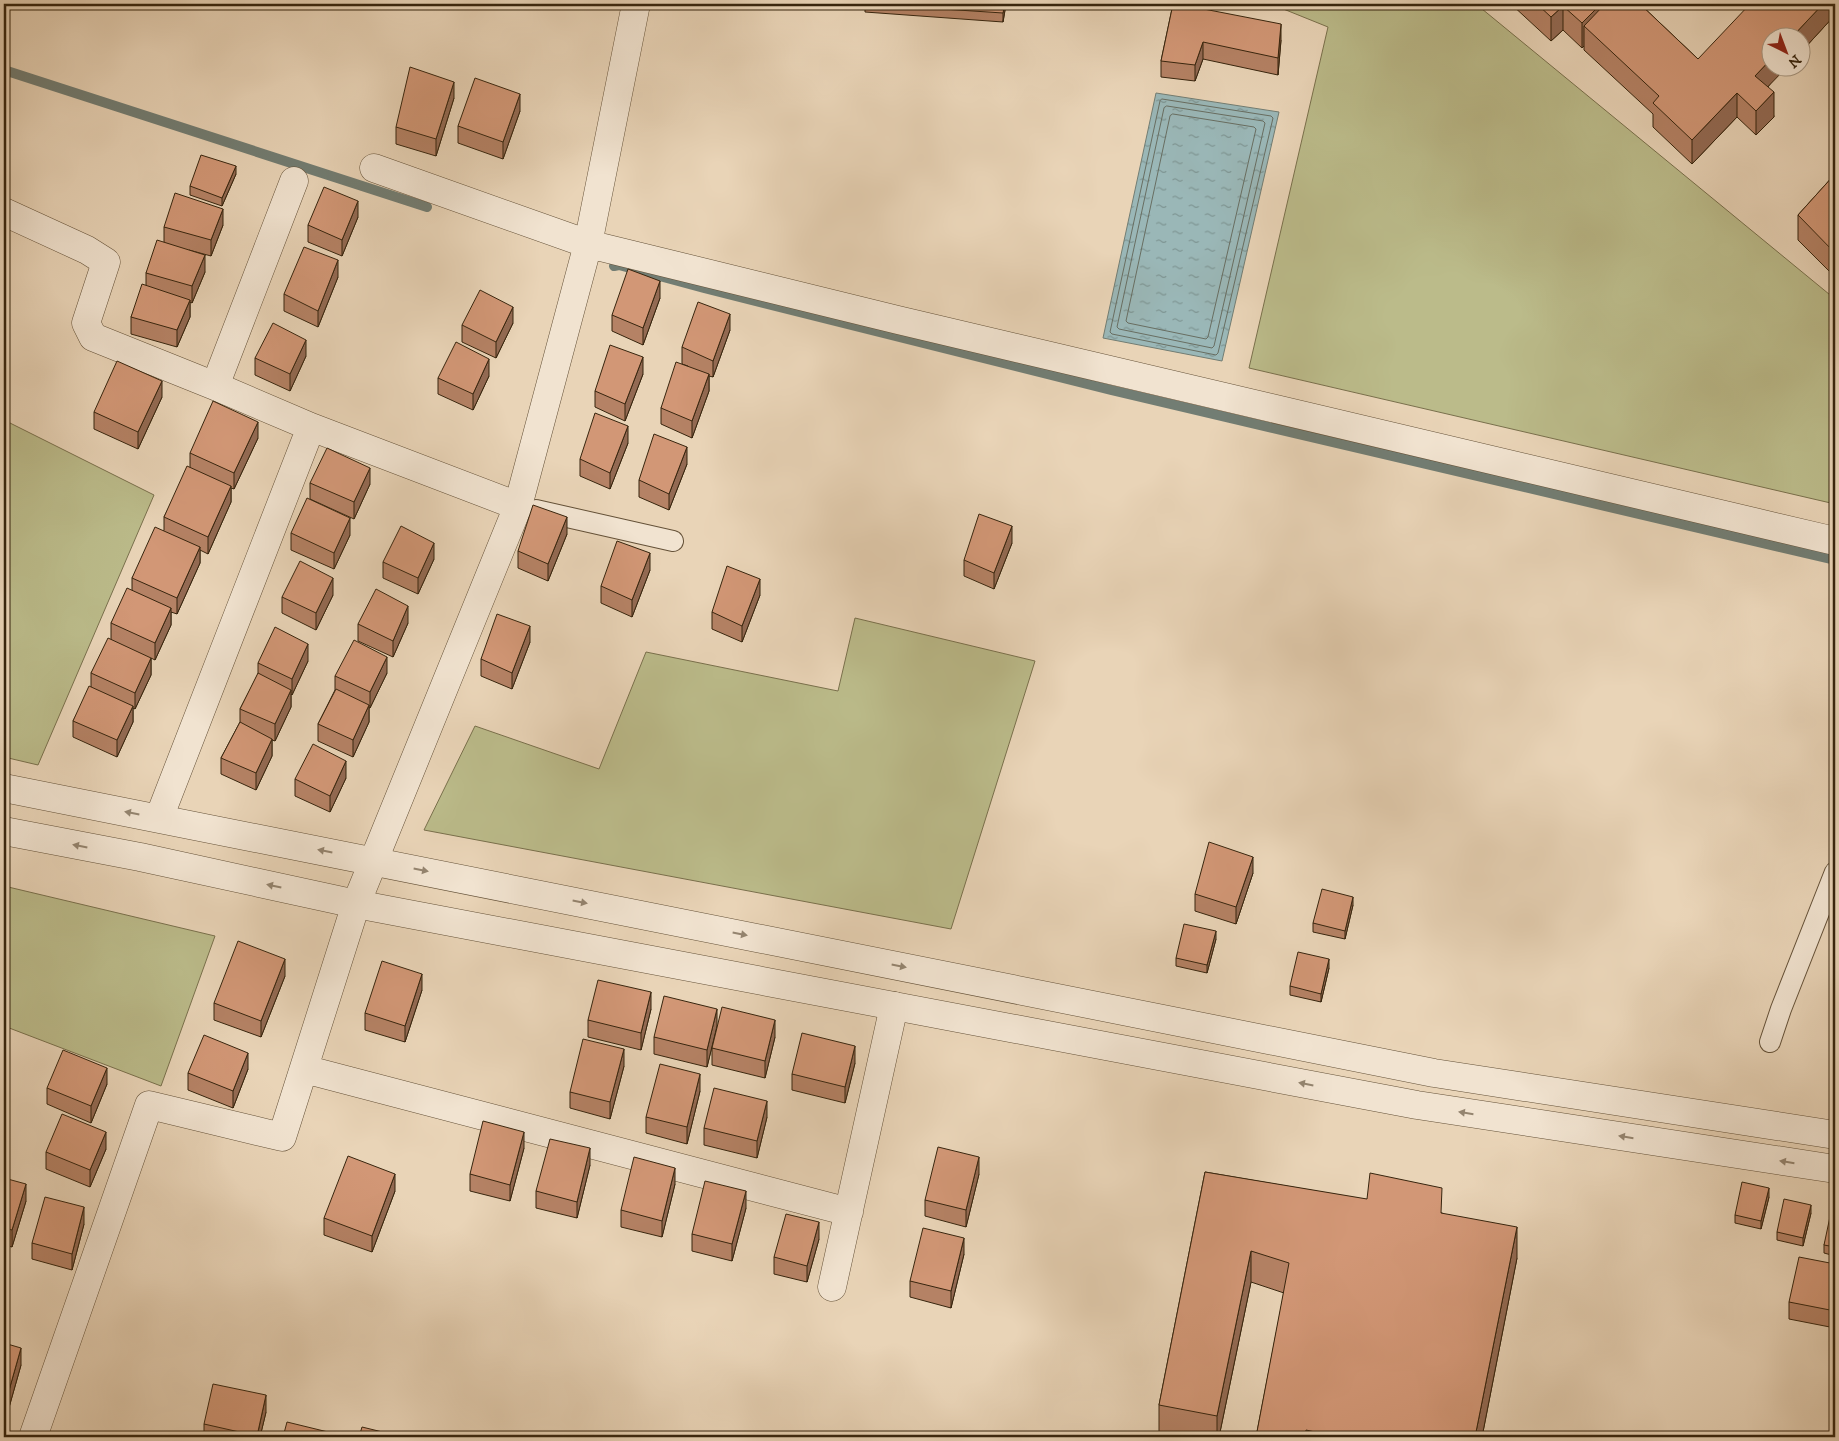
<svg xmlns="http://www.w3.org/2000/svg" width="1839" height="1441" viewBox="0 0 1839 1441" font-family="'IM FELL DW Pica',serif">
<defs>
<pattern id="water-ripples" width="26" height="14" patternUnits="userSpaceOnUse" patternTransform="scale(1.25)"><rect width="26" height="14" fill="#9ab7b7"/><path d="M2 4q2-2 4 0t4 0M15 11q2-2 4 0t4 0" fill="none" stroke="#7e9593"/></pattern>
</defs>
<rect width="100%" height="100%" fill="#e9d4b7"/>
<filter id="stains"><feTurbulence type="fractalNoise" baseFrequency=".004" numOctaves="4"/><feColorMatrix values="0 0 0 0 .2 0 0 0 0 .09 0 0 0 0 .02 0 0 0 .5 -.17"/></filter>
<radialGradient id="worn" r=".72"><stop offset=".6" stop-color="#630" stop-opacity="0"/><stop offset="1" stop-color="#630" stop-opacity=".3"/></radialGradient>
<path fill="#bbbb8a" stroke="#79704c" d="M1271,4H1476L1835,299V504L1249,368L1328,27Z
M4,420L154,495L38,765L4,757Z
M855,618L1035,661L951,929L424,830L475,726L599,769L646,652L838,691Z
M4,886L215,936L161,1086L4,1026Z"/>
<path fill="url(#water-ripples)" stroke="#727d73" d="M1156,93L1279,112L1222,361L1103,338Z"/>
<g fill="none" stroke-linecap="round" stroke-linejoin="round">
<path stroke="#686e62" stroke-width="1" d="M1162,99L1271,116L1273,118L1218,353L1216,355L1112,334L1110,332L1160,101Z
M1167,106L1263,121L1265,123L1214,346L1212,348L1119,329L1117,327L1164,108Z
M1173,114L1254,127L1256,129L1208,337L1206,339L1128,323L1126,321L1170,116Z"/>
<path stroke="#727d73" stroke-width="10" d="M4,70L427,207
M614,266L619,265L704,288L1111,390L1835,560"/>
<g stroke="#645138" stroke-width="22">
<path id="service" d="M536,510L673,541
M1770,1042L1781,1009L1835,872"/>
</g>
<g stroke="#645138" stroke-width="29">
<path id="minor" d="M374,168L588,244L898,320L1835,541
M4,212L87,250L106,262L86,323L93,337L215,386L311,427L518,506
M215,386L294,181
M159,818L311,427
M304,1069L849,1212
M832,1287L894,1006
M33,1437L149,1105L282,1137L356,904L518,506L588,244L636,4"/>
</g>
<g stroke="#645138" stroke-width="29">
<path id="tertiary" d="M4,788L1434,1073L1835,1135
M4,831L140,857L356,904L1417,1105L1835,1169"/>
</g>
<use href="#service" stroke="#f1e3d0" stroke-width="20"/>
<use href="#minor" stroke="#f1e3d0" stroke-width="28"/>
<use href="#tertiary" stroke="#f1e3d0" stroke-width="28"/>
</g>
<path fill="#b58265" stroke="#37250e" d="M865,4H1006L1003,22L865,12Z
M1173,4L1281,40L1278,75L1203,59L1195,81L1161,77V61Z
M1511,4H1640L1698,59L1835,4V15L1802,51V38L1768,87L1774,117L1756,135L1737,117L1692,164L1653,127V114L1584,50V46L1582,48L1563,30L1551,41Z
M454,98L436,156L396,144V127Z
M520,111L503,159L458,143V126Z
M236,174L222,206L190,195V186Z
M1835,174V277L1798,240V215Z
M358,217L342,256L308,242V225Z
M223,225L211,256L189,250L205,272L192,303L190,302V317L177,347L131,334V317L146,285V273L164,242V227Z
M338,277L318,327L284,311V294Z
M660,298L643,345L612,331V315Z
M513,323L496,358L462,342V325Z
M730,330L713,377L709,376V391L692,438L661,424V408L688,366L682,364V347Z
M306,356L290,391L255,375V358Z
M643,374L625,421L595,407V391Z
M489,376L473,410L438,394V378Z
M162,397L138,449L94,429V412Z
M258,438L234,489L231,488V502L208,554L200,550V563L177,614L171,612V625L155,660L151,658V675L135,709L133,708V722L117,757L73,737V721L91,687V673L111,640V623L132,591V578L164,530V517L190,467V453Z
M628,443L610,489L580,476V459Z
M687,464L669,510L639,497V480Z
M310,483L370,484L354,519L310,499Z
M291,533L350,535L334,569L291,550Z
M567,534L548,581L518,568V551Z
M1012,543L994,589L964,576V560Z
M434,559L418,594L383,578V562Z
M650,570L632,617L601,603V586Z
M333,595L316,630L282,613V597Z
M760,595L742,642L712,629V612Z
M408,623L393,657L358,641V624Z
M530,642L512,689L481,676V659Z
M308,661L292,695L291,694V707L275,741L272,740V756L256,790L221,774V758L240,722V709L258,674V663Z
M387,673L370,708H369V722L353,757L318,741V724L335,690V676Z
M346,778L330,812L295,796V779Z
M1253,873L1236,924L1195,911V894Z
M1353,905L1345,939L1313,932V923Z
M1216,939L1207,973L1176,966V958Z
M1329,968L1321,1002L1290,995V986Z
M285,976L261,1037L214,1020V1003Z
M422,990L405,1042L365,1030V1013Z
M651,1009L641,1050L588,1037V1020Z
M717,1026L707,1067L654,1054V1037Z
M775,1037L765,1078L712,1065V1048Z
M855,1063L845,1103L792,1090V1074Z
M624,1066L610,1119L570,1108V1092Z
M248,1069L233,1108L188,1090V1073Z
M107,1084L91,1123L47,1104V1088Z
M700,1091L687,1144L646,1133V1117Z
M767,1117L757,1158L704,1145V1128Z
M524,1148L510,1201L470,1191V1174Z
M106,1149L90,1187L46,1169V1152Z
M590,1165L577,1218L536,1208V1191Z
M1205,1172L1442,1213L1517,1258L1482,1437H1256L1284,1293L1251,1282L1219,1437H1163L1159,1436V1405Z
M979,1174L966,1227L925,1216V1200Z
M4,1178L26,1201L12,1247L4,1245Z
M675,1184L662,1237L621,1227V1210Z
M395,1191L372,1252L324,1235V1218Z
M1769,1197L1761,1229L1735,1223V1215Z
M746,1208L732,1261L692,1251V1234Z
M1811,1213L1803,1246L1777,1240V1232Z
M1835,1213V1256L1824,1253V1245Z
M84,1224L72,1270L32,1259V1243Z
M819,1239L807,1282L774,1274V1257Z
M964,1254L951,1308L910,1297V1281Z
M1835,1264V1328L1789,1319V1302Z
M4,1343L21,1365L8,1411L4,1409Z
M266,1412L260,1437H204V1424Z"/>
<path fill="#936a53" stroke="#37250e" d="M1005,4H1006L1003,22V13Z
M1601,4H1620L1584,26V46L1582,48V23Z
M1823,4H1835V15L1802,51V38H1791Z
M1563,6V30L1551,41V17Z
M1281,24V40L1278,75V58Z
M1203,42V59L1195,81V65Z
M1772,58V68H1786L1755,100V76Z
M454,82V98L436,156V139Z
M1774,92V117L1756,135V111Z
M1737,93V117L1692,164V140Z
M520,94V111L503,159V142Z
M236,166V174L222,206V198Z
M358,201V217L342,256V240Z
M5,207V232L4,234V209Z
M223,209V225L211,256V240Z
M205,255V272L192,303V286Z
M338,260V277L318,327V311Z
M660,281V298L643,345V328Z
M190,300V317L177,347V330Z
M513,307V323L496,358V342Z
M730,314V330L713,377V361Z
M306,340V356L290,391V374Z
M643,357V374L625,421V404Z
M489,359V376L473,410V394Z
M709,374V391L692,438V421Z
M162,381V397L138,449V432Z
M258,422V438L234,489V473Z
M628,426V443L610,489V473Z
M687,447V464L669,510V494Z
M370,468V484L354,519V502Z
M231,486V502L208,554V537Z
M567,517V534L548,581V564Z
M350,518V535L334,569V553Z
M1012,526V543L994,589V573Z
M434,543V559L418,594V578Z
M200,547V563L177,614V598Z
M650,553V570L632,617V600Z
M333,578V595L316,630V613Z
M760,579V595L742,642V626Z
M408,606V623L393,657V641Z
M171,608V625L155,660V643Z
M530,626V642L512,689V673Z
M308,644V661L292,695V679Z
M387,657V673L370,708V692Z
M151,658V675L135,709V693Z
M291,690V707L275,741V724Z
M369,705V722L353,757V740Z
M133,706V722L117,757V740Z
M272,739V756L256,790V773Z
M346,761V778L330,812V796Z
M1253,857V873L1236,924V907Z
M1353,897V905L1345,939V931Z
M1216,931V939L1207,973V965Z
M285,959V976L261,1037V1021Z
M1329,959V968L1321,1002V994Z
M422,974V990L405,1042V1026Z
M651,992V1009L641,1050V1033Z
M717,1009V1026L707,1067V1050Z
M775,1020V1037L765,1078V1061Z
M855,1046V1063L845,1103V1087Z
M624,1049V1066L610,1119V1102Z
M248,1053V1069L233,1108V1091Z
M107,1068V1084L91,1123V1106Z
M700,1074V1091L687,1144V1127Z
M767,1101V1117L757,1158V1141Z
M106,1132V1149L90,1187V1170Z
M524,1132V1148L510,1201V1185Z
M590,1148V1165L577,1218V1202Z
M979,1157V1174L966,1227V1210Z
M675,1168V1184L662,1237V1221Z
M395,1174V1191L372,1252V1236Z
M26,1184V1201L12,1247V1230Z
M1769,1188V1197L1761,1229V1221Z
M746,1191V1208L732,1261V1244Z
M1811,1205V1213L1803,1246V1238Z
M84,1207V1224L72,1270V1254Z
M819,1222V1239L807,1282V1266Z
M1517,1227V1258L1482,1437H1475Z
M964,1238V1254L951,1308V1291Z
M1251,1251V1282L1219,1437H1217V1416Z
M21,1348V1365L8,1411V1394Z
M266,1395V1412L260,1437H257Z"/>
<path fill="#d29776" stroke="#37250e" d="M867,4H1005L1003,13Z
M1173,4H1178L1281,24L1278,58L1203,42L1195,65L1161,61Z
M1537,4H1601L1582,23L1563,6L1551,17Z
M1605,4H1640L1698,59L1750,4H1823L1791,38H1772V58L1755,76L1774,92L1756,111L1737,93L1692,140L1653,103L1659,96L1584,26Z
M410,67L454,82L436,139L396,127Z
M475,78L520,94L503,142L458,126Z
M201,155L236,166L222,198L190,186Z
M1835,174V253L1798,215Z
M324,187L358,201L342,240L308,225Z
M175,193L223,209L211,240L164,227Z
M157,240L205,255L192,286L146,273Z
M304,247L338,260L318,311L284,294Z
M628,269L660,281L643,328L612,315Z
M142,284L190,300L177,330L131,317Z
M480,290L513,307L496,342L462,325Z
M698,302L730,314L713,361L682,347Z
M273,323L306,340L290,374L255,358Z
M456,342L489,359L473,394L438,378Z
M610,345L643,357L625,404L595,391Z
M117,361L162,381L138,432L94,412Z
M676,362L709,374L692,421L661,408Z
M213,401L258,422L234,473L190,453Z
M595,413L628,426L610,473L580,459Z
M654,434L687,447L669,494L639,480Z
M327,448L370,468L354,502L310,483Z
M187,466L231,486L208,537L164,517Z
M307,498L350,518L334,553L291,533Z
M533,505L567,517L548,564L518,551Z
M979,514L1012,526L994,573L964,560Z
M401,526L434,543L418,578L383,562Z
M155,527L200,547L177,598L132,578Z
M617,541L650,553L632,600L601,586Z
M300,561L333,578L316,613L282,597Z
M727,566L760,579L742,626L712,612Z
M127,588L171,608L155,643L111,623Z
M376,589L408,606L393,641L358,624Z
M497,614L530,626L512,673L481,659Z
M275,627L308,644L292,679L258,663Z
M108,638L151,658L135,693L91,673Z
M354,640L387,657L370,692L335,676Z
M258,673L291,690L275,724L240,709Z
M89,686L133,706L117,740L73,721Z
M336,689L369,705L353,740L318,724Z
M240,722L272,739L256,773L221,758Z
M313,744L346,761L330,796L295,779Z
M1209,842L1253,857L1236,907L1195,894Z
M1322,889L1353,897L1345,931L1313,923Z
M1184,924L1216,931L1207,965L1176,958Z
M238,941L285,959L261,1021L214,1003Z
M1298,952L1329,959L1321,994L1290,986Z
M382,961L422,974L405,1026L365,1013Z
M598,980L651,992L641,1033L588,1020Z
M664,996L717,1009L707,1050L654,1037Z
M722,1007L775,1020L765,1061L712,1048Z
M802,1033L855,1046L845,1087L792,1074Z
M204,1035L248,1053L233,1091L188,1073Z
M583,1039L624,1049L610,1102L570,1092Z
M63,1050L107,1068L91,1106L47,1088Z
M660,1064L700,1074L687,1127L646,1117Z
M714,1088L767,1101L757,1141L704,1128Z
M62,1114L106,1132L90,1170L46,1152Z
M483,1121L524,1132L510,1185L470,1174Z
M550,1139L590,1148L577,1202L536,1191Z
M938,1147L979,1157L966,1210L925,1200Z
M348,1156L395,1174L372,1236L324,1218Z
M634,1157L675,1168L662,1221L621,1210Z
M1205,1172L1367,1199L1370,1173L1442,1188L1441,1213L1517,1227L1475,1437H1324V1434L1306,1430L1305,1437H1256L1289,1263L1251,1251L1217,1416L1159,1405Z
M4,1178L26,1184L12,1230L4,1228Z
M705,1181L746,1191L732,1244L692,1234Z
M1742,1182L1769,1188L1761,1221L1735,1215Z
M45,1197L84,1207L72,1254L32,1243Z
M1784,1199L1811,1205L1803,1238L1777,1232Z
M1831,1212L1835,1213V1247L1824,1245Z
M786,1214L819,1222L807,1266L774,1257Z
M923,1228L964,1238L951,1291L910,1281Z
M1799,1257L1835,1264V1311L1789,1302Z
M4,1343L21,1348L8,1394L4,1393Z
M213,1384L266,1395L257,1436L204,1424Z
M287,1422L328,1432L327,1437H283Z
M362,1427L403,1437H359Z"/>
<defs><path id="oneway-solid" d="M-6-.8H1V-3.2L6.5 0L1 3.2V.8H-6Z" transform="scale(1.25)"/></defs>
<g fill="#94846f">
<use href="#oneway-solid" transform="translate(132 813) rotate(-169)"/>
<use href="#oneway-solid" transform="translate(80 846) rotate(-169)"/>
<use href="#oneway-solid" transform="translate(325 851) rotate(-169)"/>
<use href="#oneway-solid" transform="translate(421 870) rotate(11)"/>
<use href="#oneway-solid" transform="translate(274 886) rotate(-168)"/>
<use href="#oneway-solid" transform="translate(580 902) rotate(11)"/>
<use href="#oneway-solid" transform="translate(740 934) rotate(11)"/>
<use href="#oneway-solid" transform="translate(899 966) rotate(11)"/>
<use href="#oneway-solid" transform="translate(1306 1084) rotate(-169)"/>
<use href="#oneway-solid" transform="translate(1466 1113) rotate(-171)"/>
<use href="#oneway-solid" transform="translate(1626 1137) rotate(-171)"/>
<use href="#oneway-solid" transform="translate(1787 1162) rotate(-171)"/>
</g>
<rect width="1839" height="1441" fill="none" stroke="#e9d4b7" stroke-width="20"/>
<rect x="5" y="5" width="1829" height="1431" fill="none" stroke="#37250e" stroke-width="2.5"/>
<rect x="10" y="10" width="1819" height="1421" fill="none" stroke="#37250e"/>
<g transform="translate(1786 52) rotate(138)"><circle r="24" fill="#f1e3d0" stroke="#a79782"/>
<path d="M0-4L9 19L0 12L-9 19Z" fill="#8f2418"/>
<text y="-8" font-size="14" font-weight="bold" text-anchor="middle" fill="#37250e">N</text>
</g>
<rect width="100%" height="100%" filter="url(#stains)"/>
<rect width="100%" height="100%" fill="url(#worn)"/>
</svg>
